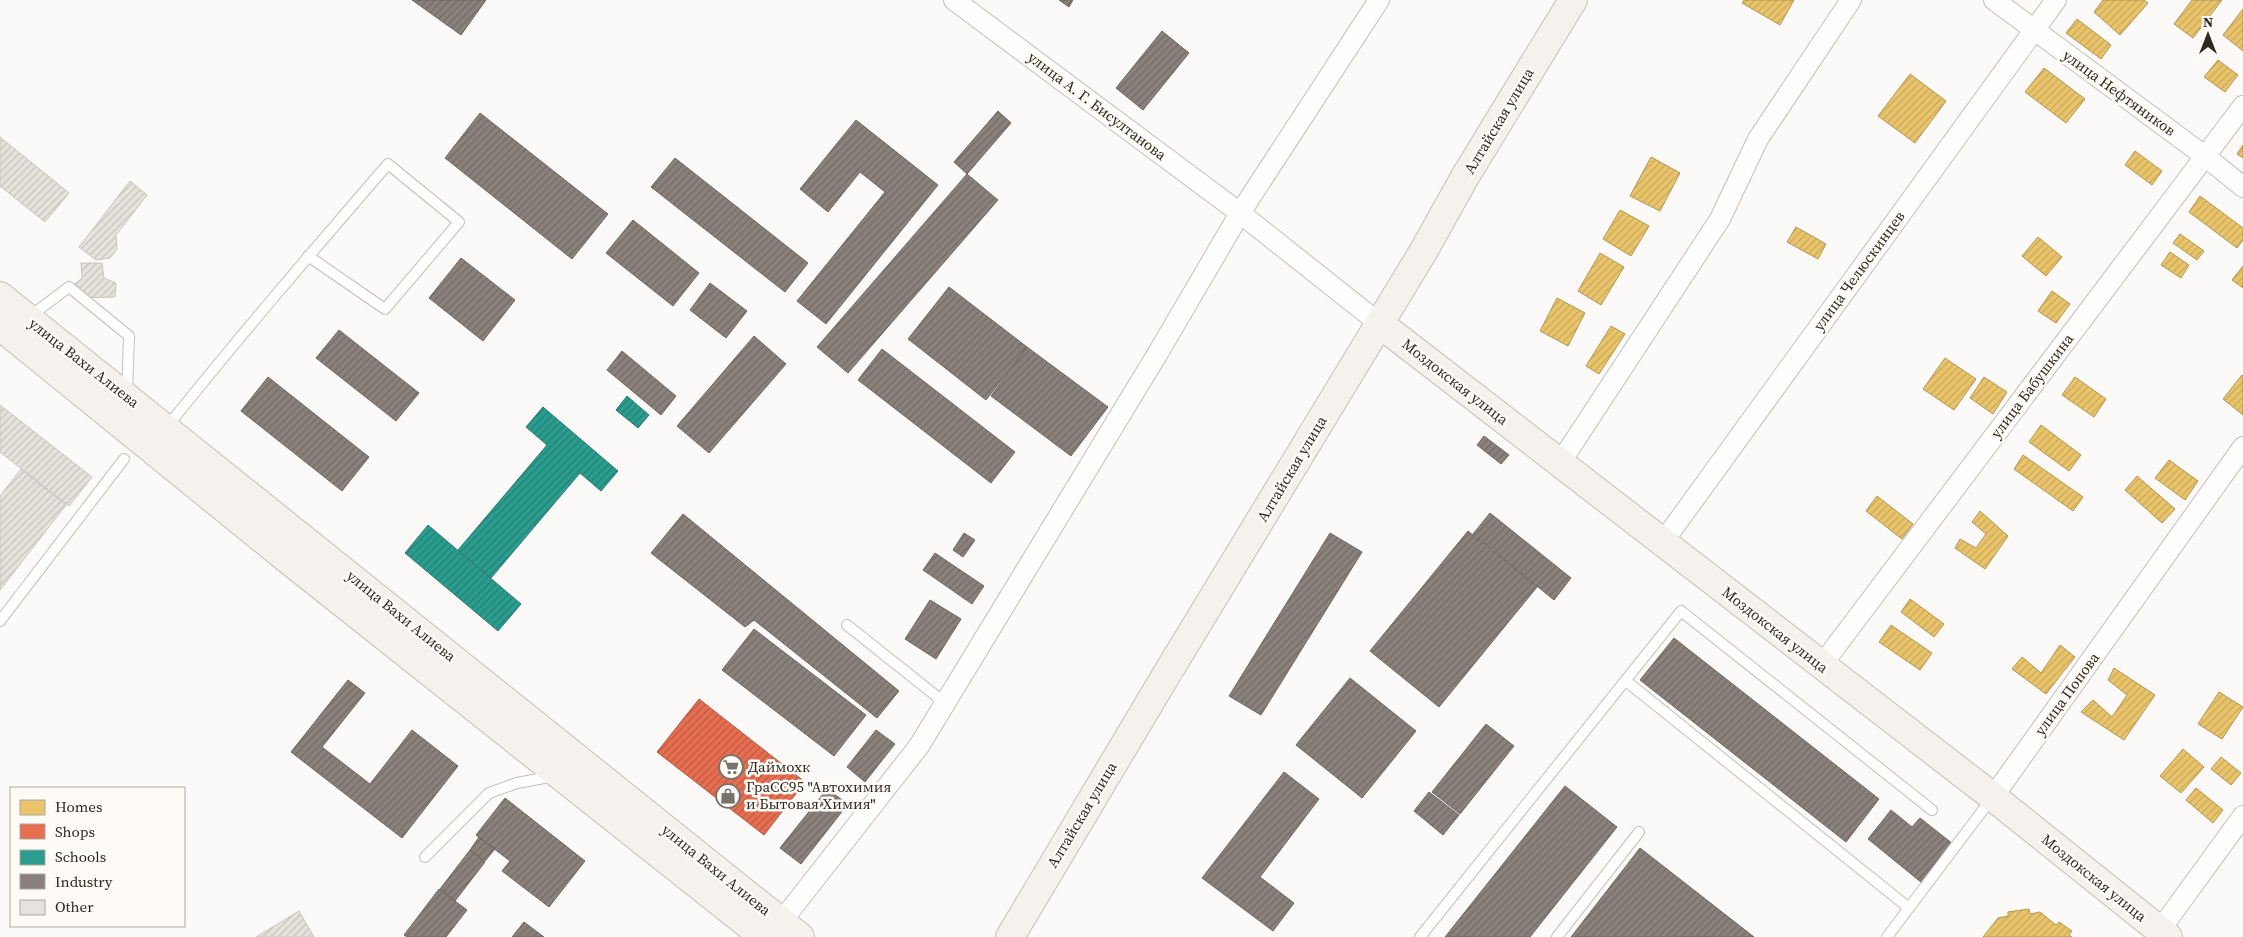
<svg xmlns="http://www.w3.org/2000/svg" width="2243" height="937" viewBox="0 0 2243 937" font-family="'Source Serif 4',serif">
<defs>
<pattern id="homes-hatch" width="6" height="6" patternUnits="userSpaceOnUse" patternTransform="scale(1.25)"><rect width="6" height="6" fill="#e9c46a"/><path d="M-1 1l2-2M0 6l6-6M5 7l2-2" fill="none" stroke="#c8a85c"/></pattern>
<pattern id="shops-hatch" width="6" height="6" patternUnits="userSpaceOnUse" patternTransform="scale(1.25)"><rect width="6" height="6" fill="#e76f51"/><path d="M-1 1l2-2M0 6l6-6M5 7l2-2" fill="none" stroke="#bc5b43"/></pattern>
<pattern id="schools-hatch" width="6" height="6" patternUnits="userSpaceOnUse" patternTransform="scale(1.25)"><rect width="6" height="6" fill="#2a9d8f"/><path d="M-1 1l2-2M0 6l6-6M5 7l2-2" fill="none" stroke="#248074"/></pattern>
<pattern id="industry-hatch" width="6" height="6" patternUnits="userSpaceOnUse" patternTransform="scale(1.25)"><rect width="6" height="6" fill="#8a817c"/><path d="M-1 1l2-2M0 6l6-6M5 7l2-2" fill="none" stroke="#716a65"/></pattern>
<pattern id="building-hatch" width="6" height="6" patternUnits="userSpaceOnUse" patternTransform="scale(1.25)"><rect width="6" height="6" fill="#e6e2dc"/><path d="M-1 1l2-2M0 6l6-6M5 7l2-2" fill="none" stroke="#c6c2bc"/></pattern>
</defs>
<rect width="100%" height="100%" fill="#fcfaf8"/>
<path fill="url(#homes-hatch)" stroke="#b19654" d="M1744,0H1794L1780,25L1742,3Z
M2103,0H2144L2148,3L2120,35L2094,12Z
M2192,0H2222L2193,38L2174,24Z
M2243,9V51L2223,35Z
M2077,19L2111,45L2101,59L2066,33Z
M2218,60L2238,75L2225,92L2204,77Z
M2044,68L2085,99L2066,123L2025,92Z
M1910,74L1946,101L1915,143L1878,116Z
M2243,145V158L2237,154Z
M2135,151L2162,171L2152,185L2125,165Z
M1651,157L1680,173L1660,211L1630,196Z
M2200,196L2243,228V240L2237,248L2189,212Z
M1620,210L1649,226L1631,256L1603,239Z
M1796,227L1826,244L1818,259L1787,242Z
M2180,234L2204,251L2197,260L2173,243Z
M2038,237L2062,257L2046,276L2022,256Z
M2170,252L2189,265L2181,278L2161,265Z
M1600,253L1624,267L1601,305L1578,291Z
M2243,266V288L2232,280Z
M2052,291L2070,304L2056,323L2038,311Z
M1557,298L1585,313L1568,346L1540,331Z
M1611,326L1625,334L1599,374L1586,366Z
M1945,358L1976,379L1954,410L1923,389Z
M2242,375L2243,376V415L2223,399Z
M1984,377L2007,392L1993,414L1970,398Z
M2075,377L2106,399L2094,417L2062,395Z
M2041,425L2081,455L2069,471L2029,442Z
M2023,455L2083,497L2073,511L2014,469Z
M2169,460L2198,481L2185,500L2155,478Z
M2137,476L2175,509L2162,523L2125,490Z
M1877,496L1913,524L1902,539L1866,511Z
M1980,511L2008,536L1985,569L1955,548L1960,539L1976,548L1986,534L1972,522Z
M1910,599L1944,624L1934,637L1901,612Z
M1891,625L1932,653L1920,670L1879,642Z
M2060,645L2075,657L2046,694L2012,669L2022,657L2041,673Z
M2114,668L2155,695L2124,740L2081,712L2093,700L2112,717L2127,695L2108,680Z
M2219,692L2243,707L2222,739L2198,724Z
M2183,749L2204,767L2181,793L2160,776Z
M2221,757L2241,773L2231,785L2211,769Z
M2196,788L2223,810L2213,823L2186,800Z
M2029,909L2030,914L2040,912L2056,925L2059,922L2072,931L2069,935L2072,937H1983L1998,918L2008,916V912Z"/>
<path fill="url(#shops-hatch)" stroke="#b05a42" d="M699,699L805,782L764,835L657,752Z"/>
<path fill="url(#schools-hatch)" stroke="#2c7a6e" d="M627,396L649,415L638,428L616,410Z
M543,407L618,471L601,491L580,473L491,578L458,550L547,445L526,427Z
M428,525L521,604L498,631L405,553Z"/>
<path fill="url(#industry-hatch)" stroke="#6f6760" d="M412,0H486L461,35Z
M1059,0H1073L1069,7Z
M1162,31L1189,53L1143,110L1116,88Z
M998,111L1011,123L967,174L954,162Z
M480,113L608,214L572,259L445,158Z
M856,120L938,185L826,324L797,301L885,192L860,172L828,212L800,189Z
M675,158L808,263L785,292L651,187Z
M967,174L998,200L848,373L817,347Z
M633,220L699,273L673,306L606,253Z
M461,258L515,300L483,341L429,298Z
M710,283L747,311L726,338L690,310Z
M949,287L1027,347L986,400L908,339Z
M339,330L419,393L396,421L316,358Z
M754,336L786,364L709,453L677,426Z
M1027,347L1108,407L1071,456L991,396Z
M882,349L1015,452L991,483L858,380Z
M622,351L676,396L661,415L607,370Z
M268,377L369,457L342,491L241,411Z
M1484,436L1509,455L1501,464L1477,445Z
M1490,513L1571,578L1554,600L1473,534Z
M683,514L899,691L877,718L754,620L745,627L651,553Z
M1468,531L1537,587L1439,707L1370,651Z
M964,533L975,540L963,557L953,550Z
M1330,533L1362,552L1261,715L1229,696Z
M935,553L984,586L972,604L923,570Z
M930,600L961,619L936,659L905,639Z
M754,629L866,715L834,756L722,670Z
M1674,638L1879,799L1846,842L1640,680Z
M1350,678L1416,731L1362,798L1296,745Z
M348,680L365,693L322,747L370,784L412,730L458,766L402,838L291,752Z
M1486,724L1514,746L1460,814L1432,792Z
M876,730L895,744L865,782L847,767Z
M1284,772L1319,799L1260,877L1294,903L1273,931L1202,878Z
M1565,786L1617,827L1530,937H1445Z
M827,789L848,804L801,864L780,848Z
M1429,792L1459,815L1443,835L1414,811Z
M505,798L585,861L549,907L502,871L510,861L476,835Z
M1891,810L1912,827L1920,818L1953,844L1922,883L1868,839Z
M479,837L495,849L485,861L470,850Z
M1640,848L1754,937H1571Z
M470,850L485,862L455,901L440,889Z
M439,889L467,910L446,937H407L404,935Z
M524,922L544,937H512Z"/>
<path fill="url(#building-hatch)" stroke="#c8c4be" d="M0,137L69,193L45,222L0,186Z
M130,181L147,195L116,235L117,249L110,258L96,260L79,247Z
M81,263H102L104,278L116,283L115,297L76,298L75,284L82,278Z
M0,405L92,477L69,506L0,452Z
M21,469L66,505L0,590V496Z
M299,911L314,937H256Z"/>
<g fill="none" stroke-linecap="round" stroke-linejoin="round">
<g stroke="#c3bfb9" stroke-width="12">
<path id="lane" d="M29,317L69,287L129,336L127,394
M167,427C238,338 313,251 388,164L459,222L385,309L308,256
M0,621L124,459
M847,625L945,703
M1626,681L1909,908
M425,857L489,793L517,783L555,776
M1420,937L1681,611L1932,810
M1557,937L1639,832
M1887,937L1992,798"/>
</g>
<g stroke="#c3bfb9" stroke-width="22">
<path id="street" d="M954,0L1240,213L1380,324
M1994,0L2206,157L2243,187
M1560,463L1720,219L1758,139L1851,0
M1663,542L2056,0
M1821,666L2243,106
M1993,797L2243,447
M781,922L919,746L1158,353L1240,213L1379,0
M2160,930L2243,816"/>
</g>
<g stroke="#c3bfb9" stroke-width="30">
<path id="secondary" d="M0,296L800,937
M1380,324L1993,797L2168,937
M0,326L286,558L764,937
M1010,937L1165,677L1423,252L1466,175L1573,0"/>
</g>
<use href="#lane" stroke="#fffefe" stroke-width="10"/>
<use href="#street" stroke="#fffefe" stroke-width="20"/>
<use href="#secondary" stroke="#f5f2ee" stroke-width="28"/>
</g>
<defs>
<g id="supermarket-ring" transform="scale(1.25)"><circle r="9.5" fill="#fefbf6" stroke="#77726c" stroke-width="1.5"/><path d="M-6-5.5h2.5l.6 2H6L4.5 2H-2.5L-4.4-4H-6ZM-1.5 3.2a1.3 1.3 0 1 0 .1 0ZM3 3.2a1.3 1.3 0 1 0 .1 0Z" fill="#77726c"/></g>
<g id="shop-ring" transform="scale(1.25)"><circle r="9.5" fill="#fefbf6" stroke="#77726c" stroke-width="1.5"/><path d="M-5-2.5h2.3a2.7 3.5 0 0 1 5.4 0H5L5.5 6h-11ZM-1.5-2.5h3a1.5 2.3 0 0 0-3 0Z" fill="#77726c"/></g>
</defs>
<g fill-rule="evenodd">
<use href="#supermarket-ring" x="731" y="767"/>
<use href="#shop-ring" x="728" y="796"/>
</g>
<g text-anchor="middle" stroke-width="5" stroke-linejoin="round" paint-order="stroke">
<g font-size="15" fill="#2f2920" stroke="#fefbf6">
<text transform="translate(2119 93) rotate(36)" y="5">улица Нефтяников</text>
<text transform="translate(1097 106) rotate(37)" y="5">улица А. Г. Бисултанова</text>
<text transform="translate(1499 121) rotate(-59)" y="5">Алтайская улица</text>
<text transform="translate(1859 271) rotate(-54)" y="5">улица Челюскинцев</text>
<text transform="translate(84 363) rotate(38)" y="5">улица Вахи Алиева</text>
<text transform="translate(1455 382) rotate(38)" y="5">Моздокская улица</text>
<text transform="translate(2032 386) rotate(-53)" y="5">улица Бабушкина</text>
<text transform="translate(1292 469) rotate(-59)" y="5">Алтайская улица</text>
<text transform="translate(401 616) rotate(39)" y="5">улица Вахи Алиева</text>
<text transform="translate(1775 630) rotate(38)" y="5">Моздокская улица</text>
<text transform="translate(2067 694) rotate(-54)" y="5">улица Попова</text>
<text transform="translate(1082 815) rotate(-59)" y="5">Алтайская улица</text>
<text transform="translate(716 870) rotate(39)" y="5">улица Вахи Алиева</text>
<text transform="translate(2094 878) rotate(39)" y="5">Моздокская улица</text>
</g>
<g font-size="15" fill="#2f2920" stroke="#fefbf6" text-anchor="start">
<text x="748" y="772">Даймохк</text>
<text x="746" y="792">ГраСС95 "Автохимия<tspan x="746" dy="17">и Бытовая Химия"</tspan></text>
</g>
</g>
<rect x="10" y="787" width="175" height="140" fill="#fefbf6" stroke="#aba7a0"/>
<rect x="20" y="800" width="25" height="15" fill="#e9c46a" stroke="#aba7a0"/>
<text x="55" y="812" font-size="15" fill="#2f2920">Homes</text>
<rect x="20" y="824" width="25" height="15" fill="#e76f51" stroke="#aba7a0"/>
<text x="55" y="837" font-size="15" fill="#2f2920">Shops</text>
<rect x="20" y="850" width="25" height="15" fill="#2a9d8f" stroke="#aba7a0"/>
<text x="55" y="862" font-size="15" fill="#2f2920">Schools</text>
<rect x="20" y="874" width="25" height="15" fill="#8a817c" stroke="#aba7a0"/>
<text x="55" y="887" font-size="15" fill="#2f2920">Industry</text>
<rect x="20" y="900" width="25" height="15" fill="#e6e2dc" stroke="#aba7a0"/>
<text x="55" y="912" font-size="15" fill="#2f2920">Other</text>
<g transform="translate(2208 35)" stroke="#fefbf6" stroke-width="4" paint-order="stroke">
<path d="M0-4L9 19L0 12L-9 19Z" fill="#2f2920"/>
<text y="-8" font-size="14" font-weight="bold" text-anchor="middle" fill="#2f2920">N</text>
</g>
</svg>
